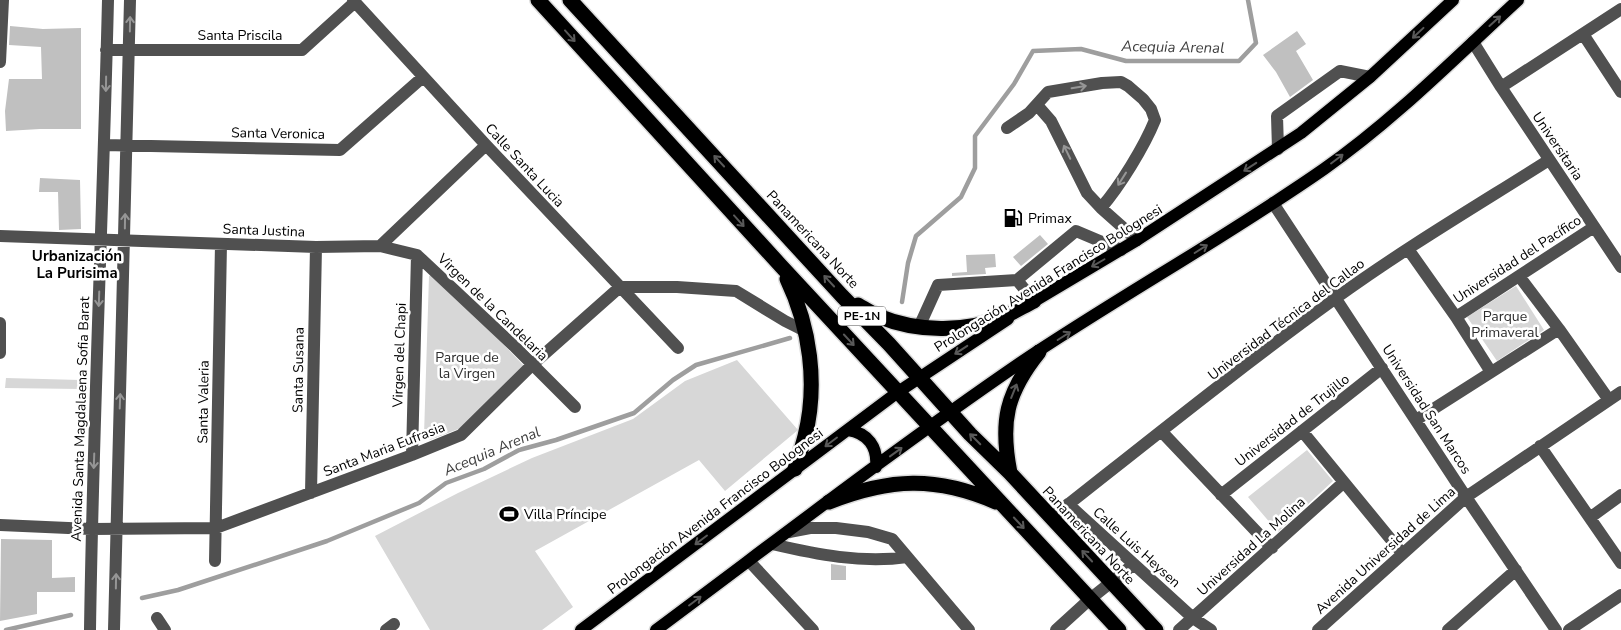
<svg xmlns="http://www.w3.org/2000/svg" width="1621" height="630" viewBox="0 0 1621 630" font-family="'Nunito Sans',sans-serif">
<rect width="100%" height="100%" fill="#fff"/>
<path fill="#d7d7d7" d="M435,273L525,367L461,428L430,440L424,435L429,276Z
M1516,286L1544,330L1497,361L1467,317Z
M737,360L798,430L725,491L699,460L535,551L573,607L542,630H430L375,536L458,493L532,458L633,419L685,381Z
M6,378L80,380V389L5,388Z
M1307,450L1333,481L1278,532L1248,497Z"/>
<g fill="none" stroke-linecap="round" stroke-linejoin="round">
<path stroke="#9e9e9e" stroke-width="4.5" d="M902,302L908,263L916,236L961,197L975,168V136L1014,84L1033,51L1081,49L1126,61H1239L1256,43L1248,0
M142,598L178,590L327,541L419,503L446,483L484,469L519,450L556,440L634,413L673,380L696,365L790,338
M6,630L71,615"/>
</g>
<path fill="#c0c0c0" d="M10,26L43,29L81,28V129H40L6,131L5,111L9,79H42L41,47L9,45Z
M1297,31L1306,44L1296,51L1313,80L1290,97L1276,72L1263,55Z
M40,178L80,180L81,229L59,230L58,192H39Z
M1040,235L1048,244L1021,266L1013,257Z
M995,254L996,267L985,268L986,274L952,276V273L967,272L966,255Z
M1,539L52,540V578L75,577V592H37V614L0,621Z
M831,564L846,566V580H831Z"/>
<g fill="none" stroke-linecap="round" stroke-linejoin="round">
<g stroke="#dbdbdb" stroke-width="15">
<path id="major" d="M1026,306L1137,240L1301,133L1370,77L1453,0
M848,430C868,433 878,447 876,467
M581,630L898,392L1008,319
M656,630C777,540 896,448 1020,363C1120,296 1225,238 1324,169C1394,120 1455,58 1518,0"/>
</g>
<g stroke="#dbdbdb" stroke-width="18">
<path id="highway" d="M538,0L781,266L1119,630
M570,0L842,296L889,344L970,434L1010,473L1156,630
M787,279C810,327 818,384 805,436C802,448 798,459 795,469
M858,305C865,309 871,313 878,316C916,332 966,333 1003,317C1014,312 1024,306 1034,301
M1010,473C1000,422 1006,393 1039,352
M829,502C890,478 936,476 996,502"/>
</g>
<path stroke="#505050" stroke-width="12" d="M353,0L486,145L678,348
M1583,34L1621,92
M1473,42L1501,87L1621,267
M106,50H302L355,2
M0,62L3,0
M1501,87L1621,9
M1037,105L1051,121L1087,193L1101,208L1137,240
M1007,128L1029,113L1048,92L1102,83L1121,82L1128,86L1143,99L1151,109L1155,120C1144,147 1120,186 1101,208
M104,145L340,150L423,77
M1278,149L1277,116L1340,71L1370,77
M1273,203L1466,497L1556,630
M0,236L316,247L380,246L486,145
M380,246L417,255L515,347L575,407
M1408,249L1456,317L1491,372
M1519,276L1559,329L1609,400
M1017,280L1034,301
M1456,317L1594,227
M0,323V353
M919,327L938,285L1017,280L1076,231L1121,250
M1416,420L1559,329
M1161,431L1272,548
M1302,431L1402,553
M1540,446L1621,563
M412,455L417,255
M311,493L316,247
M1221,495L1382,368
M1068,504L1193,618L1211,630
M1591,517L1621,495
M1051,518C1145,444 1239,368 1336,298C1405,248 1478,205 1549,160
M0,525L91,529L216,528L412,455L461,435L532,365L620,287H677L736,291L785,321L805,331
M789,532L810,528H836L868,532L892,539L969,630
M772,544C815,554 863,564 907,557
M215,561L221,244
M749,561L813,630
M157,618L165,630
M90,630C93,420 103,210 108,0
M114,630L130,0
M386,630L394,624
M1056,630L1090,599L1134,564
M1179,630L1343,483
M1318,630L1466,497L1621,392
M1448,630L1516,570
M1569,630L1621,595"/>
<use href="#major" stroke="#000" stroke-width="12"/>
<use href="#highway" stroke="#000" stroke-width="15"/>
</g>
<defs><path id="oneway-shaft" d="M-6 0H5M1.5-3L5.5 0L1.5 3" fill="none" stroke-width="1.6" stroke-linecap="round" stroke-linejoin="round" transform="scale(1.25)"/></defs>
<g stroke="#595959">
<use href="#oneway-shaft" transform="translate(1495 21) rotate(-42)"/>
<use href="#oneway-shaft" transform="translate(1418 33) rotate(137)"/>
<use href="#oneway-shaft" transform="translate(570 36) rotate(48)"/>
<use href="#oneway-shaft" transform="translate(1337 159) rotate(-37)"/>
<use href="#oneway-shaft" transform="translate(719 161) rotate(-133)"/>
<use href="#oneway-shaft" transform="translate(1250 167) rotate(147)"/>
<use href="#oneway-shaft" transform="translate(739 221) rotate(48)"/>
<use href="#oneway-shaft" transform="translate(1201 249) rotate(-32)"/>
<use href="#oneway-shaft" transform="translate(1098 263) rotate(150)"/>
<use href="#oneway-shaft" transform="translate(829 281) rotate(-133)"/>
<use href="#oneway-shaft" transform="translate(1064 336) rotate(-32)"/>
<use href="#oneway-shaft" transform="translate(849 340) rotate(47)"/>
<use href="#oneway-shaft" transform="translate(961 350) rotate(147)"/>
<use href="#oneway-shaft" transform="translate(1014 391) rotate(-68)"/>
<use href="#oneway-shaft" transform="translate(975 439) rotate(-135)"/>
<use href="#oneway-shaft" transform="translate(831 442) rotate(143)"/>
<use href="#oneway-shaft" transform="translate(896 452) rotate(-36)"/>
<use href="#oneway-shaft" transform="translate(1019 523) rotate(47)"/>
<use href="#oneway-shaft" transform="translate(701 540) rotate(143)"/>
<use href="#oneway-shaft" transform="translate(1087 556) rotate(-133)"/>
<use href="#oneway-shaft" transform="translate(695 601) rotate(-37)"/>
</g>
<g stroke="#969696">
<use href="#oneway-shaft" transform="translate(130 24) rotate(-89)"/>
<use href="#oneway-shaft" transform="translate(106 84) rotate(91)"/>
<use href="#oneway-shaft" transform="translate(1079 87) rotate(-9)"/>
<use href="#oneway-shaft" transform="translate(1067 152) rotate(-116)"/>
<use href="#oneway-shaft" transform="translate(1122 179) rotate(122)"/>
<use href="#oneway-shaft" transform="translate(125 221) rotate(-89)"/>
<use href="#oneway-shaft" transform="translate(99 299) rotate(92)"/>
<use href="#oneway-shaft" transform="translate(120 401) rotate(-88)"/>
<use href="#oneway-shaft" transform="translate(94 461) rotate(92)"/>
<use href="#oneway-shaft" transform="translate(116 581) rotate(-89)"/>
</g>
<defs>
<g id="fuel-bare" transform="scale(1.5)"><path d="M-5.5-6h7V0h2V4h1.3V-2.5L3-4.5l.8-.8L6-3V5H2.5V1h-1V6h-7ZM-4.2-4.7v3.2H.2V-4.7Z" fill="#000" stroke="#fff" stroke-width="2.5" paint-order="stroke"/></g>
<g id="stadium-bare" transform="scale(1.5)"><path d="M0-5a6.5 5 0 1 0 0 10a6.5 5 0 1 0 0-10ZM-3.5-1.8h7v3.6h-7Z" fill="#000" stroke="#fff" stroke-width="2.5" paint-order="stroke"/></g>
</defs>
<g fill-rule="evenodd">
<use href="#fuel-bare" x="1013" y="218"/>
<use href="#stadium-bare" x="509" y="514"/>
</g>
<g text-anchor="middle" stroke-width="5" stroke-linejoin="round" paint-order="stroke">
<rect fill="#fff" stroke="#4c4c4c" stroke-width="1" x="838" y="306.5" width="48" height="19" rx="4"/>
<g font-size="12" font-weight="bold" fill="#000">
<text x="862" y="320">PE-1N</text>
</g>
<g font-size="14" fill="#000" stroke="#fff">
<text x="240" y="40">Santa Priscila</text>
<text transform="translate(278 133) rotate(1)" y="5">Santa Veronica</text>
<text transform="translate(1558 146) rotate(56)" y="5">Universitaria</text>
<text transform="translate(525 165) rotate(47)" y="5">Calle Santa Lucia</text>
<text transform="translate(264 230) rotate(2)" y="5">Santa Justina</text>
<text transform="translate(813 239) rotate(47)" y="5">Panamericana Norte</text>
<text transform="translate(1517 259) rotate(-33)" y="5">Universidad del Pacífico</text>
<text transform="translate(1048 278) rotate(-32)" y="5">Prolongación Avenida Francisco Bolognesi</text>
<text transform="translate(493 307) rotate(44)" y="5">Virgen de la Candelaria</text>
<text transform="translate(1286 319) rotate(-37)" y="5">Universidad Técnica del Callao</text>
<text transform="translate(399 355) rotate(-88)" y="5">Virgen del Chapi</text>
<text transform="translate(298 370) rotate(-89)" y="5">Santa Susana</text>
<text transform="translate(203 402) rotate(-89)" y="5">Santa Valeria</text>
<text transform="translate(1427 409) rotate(57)" y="5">Universidad San Marcos</text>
<text transform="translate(80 419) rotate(-88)" y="5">Avenida Santa Magdalaena Sofia Barat</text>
<text transform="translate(1292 420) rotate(-38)" y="5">Universidad de Trujillo</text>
<text transform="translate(384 449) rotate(-21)" y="5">Santa Maria Eufrasia</text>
<text transform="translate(715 511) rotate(-37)" y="5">Prolongación Avenida Francisco Bolognesi</text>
<text transform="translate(1089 535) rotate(47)" y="5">Panamericana Norte</text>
<text transform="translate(1251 546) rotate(-42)" y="5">Universidad La Molina</text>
<text transform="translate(1137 547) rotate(42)" y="5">Calle Luis Heysen</text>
<text transform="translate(1385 550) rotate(-42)" y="5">Avenida Universidad de Lima</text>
</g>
<g font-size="14" fill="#000" stroke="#fff" text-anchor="start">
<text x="1028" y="223">Primax</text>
<text x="524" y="519">Villa Príncipe</text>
</g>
<g font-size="14" fill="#2e2e2e" stroke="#fff">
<text x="1505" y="321">Parque<tspan x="1505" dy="16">Primaveral</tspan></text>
<text x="467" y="362">Parque de<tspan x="467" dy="16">la Virgen</tspan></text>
</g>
<g font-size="15" font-style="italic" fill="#3f3f3f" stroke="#fff">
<text transform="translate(1173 47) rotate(1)" y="5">Acequia Arenal</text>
<text transform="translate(492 451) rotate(-23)" y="5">Acequia Arenal</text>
</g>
<g font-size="15" font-weight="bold" fill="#000" stroke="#fff">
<text x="77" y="261">Urbanización<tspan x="77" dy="17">La Purisima</tspan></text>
</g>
</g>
</svg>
